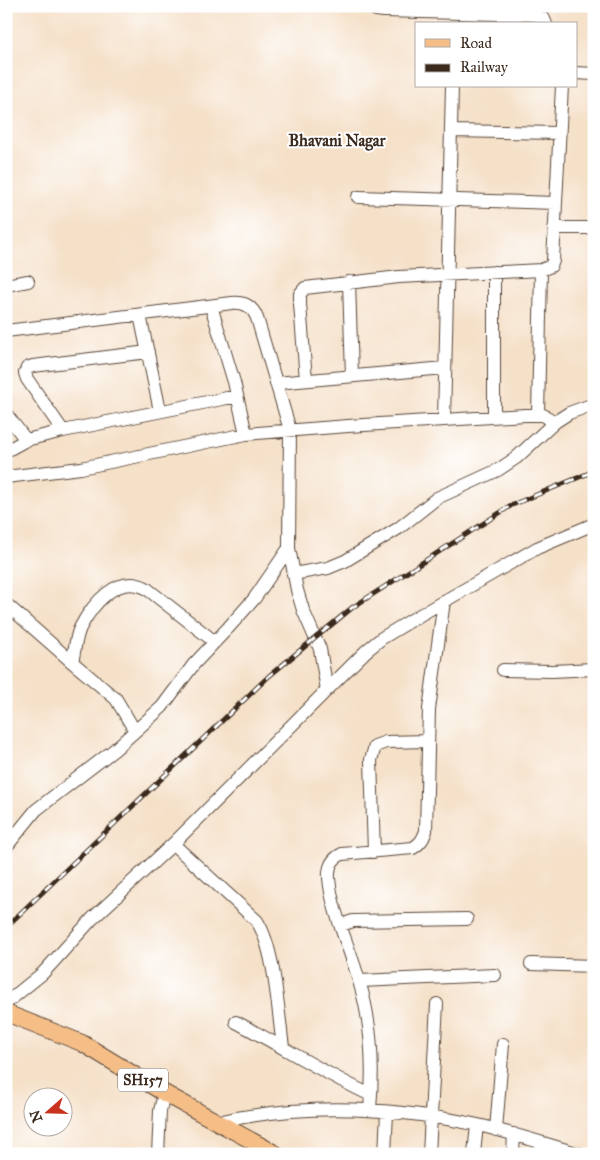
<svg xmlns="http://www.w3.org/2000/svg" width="600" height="1160" viewBox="0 0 600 1160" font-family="'IM FELL Great Primer',serif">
<rect width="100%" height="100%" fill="#fff"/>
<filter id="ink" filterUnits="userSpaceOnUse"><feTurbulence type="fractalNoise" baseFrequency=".02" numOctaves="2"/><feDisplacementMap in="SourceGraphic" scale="10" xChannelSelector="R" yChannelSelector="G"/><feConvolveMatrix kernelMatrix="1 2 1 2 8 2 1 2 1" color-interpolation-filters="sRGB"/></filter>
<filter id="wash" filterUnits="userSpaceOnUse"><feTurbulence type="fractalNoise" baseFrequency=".0096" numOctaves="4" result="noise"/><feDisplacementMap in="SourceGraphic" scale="20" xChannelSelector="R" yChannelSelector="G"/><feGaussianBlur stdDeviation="1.12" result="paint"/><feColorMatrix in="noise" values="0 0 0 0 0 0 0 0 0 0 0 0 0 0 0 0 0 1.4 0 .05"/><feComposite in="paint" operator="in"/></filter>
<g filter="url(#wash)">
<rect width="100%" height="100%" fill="#f5e0c8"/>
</g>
<g filter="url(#ink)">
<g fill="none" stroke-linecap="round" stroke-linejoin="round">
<g stroke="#574538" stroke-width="14">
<path id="minor" d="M372,6L376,10L384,11L536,15L544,19L546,24
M576,73L594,74
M451,131L559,133
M358,197L556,203
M554,228H594
M349,282L352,376
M6,285L28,281
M211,306L234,382L246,434
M140,315L160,411
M6,331L232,303C245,302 252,306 257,318L290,430L289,548L297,590L303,610L320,649L327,690
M306,380L300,304V294L305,288L399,277L541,270L551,266L553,261L562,86
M276,383L445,368
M6,414L26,440
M538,415L541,270
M494,417V272
M444,420L452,86
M63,431L27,379L25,373L27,368L33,366L148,352
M6,451L26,440L63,431L237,396
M6,477L81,468L246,434L348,426L525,415H543L555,422
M293,574L328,568L345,561L399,528L437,498L498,470L516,458L555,422L569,413L594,404
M6,604L72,662L116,699L135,731
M72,662C75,651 75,639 80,628C92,605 117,573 146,588L215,642
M503,670L552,671L594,669
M173,844L257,921C275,949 278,1012 283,1047
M6,847L36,810L114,750L162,707L194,664L228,628L254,599L289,548
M374,852L371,760L375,746L386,742L428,741
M341,925L353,921L467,919
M531,964L594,966
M360,981L495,975
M6,1003L43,973L92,919L173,844L366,651L382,638L420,615L537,548L594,524
M236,1022C282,1046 325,1074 371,1095
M370,1109C374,1065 372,1023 359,981C350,947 332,913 329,878C328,866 332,859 342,854L413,848C421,843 423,839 426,831L429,709L444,601
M218,1122C303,1103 393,1107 478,1125C512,1133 546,1144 580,1154
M496,1130L503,1044
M158,1154L160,1111L164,1093
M385,1154L387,1112
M429,1154L437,1004
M474,1154L477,1125
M513,1154L514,1134"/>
</g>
<g stroke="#574538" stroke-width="18">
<path id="major" d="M6,1013L82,1043L164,1093L276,1154"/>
</g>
<use href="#minor" stroke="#fff" stroke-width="12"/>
<use href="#major" stroke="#f6be87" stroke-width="16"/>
<g stroke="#3b2a1e" stroke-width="5">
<path id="rail" d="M6,927L269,676L353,607L512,505L594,471"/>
</g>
<use href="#rail" stroke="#fff" stroke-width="3" stroke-dasharray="9" stroke-linecap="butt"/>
</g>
</g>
<g text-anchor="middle" stroke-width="4" stroke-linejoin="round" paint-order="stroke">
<rect fill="#fff" stroke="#766a62" stroke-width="1" x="118" y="1068.5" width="50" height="23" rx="4"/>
<g font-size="14" font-weight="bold" fill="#3b2a1e">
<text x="143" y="1085">SH157</text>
</g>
<g font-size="16" font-weight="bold" fill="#3b2a1e" stroke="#fff">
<text x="337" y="146">Bhavani Nagar</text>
</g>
</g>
<rect width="600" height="1160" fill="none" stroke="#fff" stroke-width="25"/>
<rect x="415" y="22" width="162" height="65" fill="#ffffff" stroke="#b1aaa5"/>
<rect x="425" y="39" width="25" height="8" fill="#f6be87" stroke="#b1aaa5"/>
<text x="460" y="48" font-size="15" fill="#3b2a1e">Road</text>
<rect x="425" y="64" width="25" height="8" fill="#3b2a1e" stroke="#b1aaa5"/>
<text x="460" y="72" font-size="15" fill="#3b2a1e">Railway</text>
<g transform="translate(48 1112) rotate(250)"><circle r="24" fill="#ffffff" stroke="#b1aaa5"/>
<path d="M0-4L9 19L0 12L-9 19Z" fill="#c8321e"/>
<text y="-8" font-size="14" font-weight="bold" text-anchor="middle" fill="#3b2a1e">N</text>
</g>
</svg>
